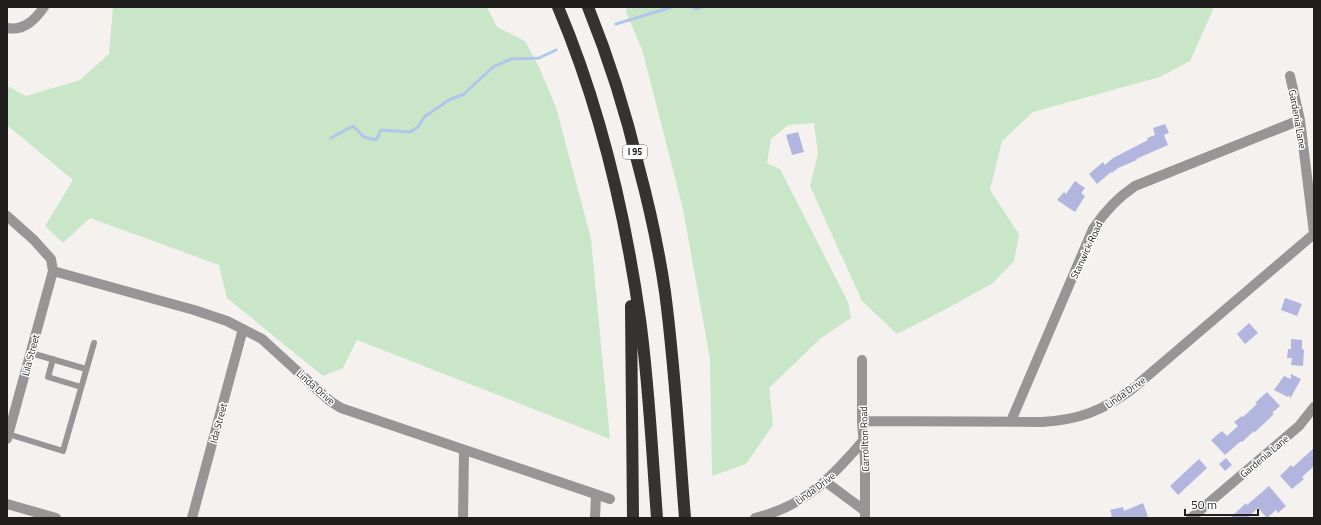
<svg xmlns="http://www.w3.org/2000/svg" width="1321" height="525" viewBox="0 0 1321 525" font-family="'Titillium Web',sans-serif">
<rect width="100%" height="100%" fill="#f4f1ef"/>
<path fill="#cae6c9" d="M113,7H487L497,27L525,41L539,67L556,107L591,239L610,439L357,340L343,368L323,376L227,298L219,265L90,218L63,243L45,226L73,180L7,125V86L26,96L80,80L109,54Z
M627,7H1214L1190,61L1160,77L1033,112L1002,141L990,190L1019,234L1014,261L993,283L946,309L897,334L862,301L810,186L818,154L814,123L788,125L771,139L767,163L780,169L848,302L851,318L821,338L769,388L773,425L746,464L712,476L710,359L683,209L642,49L626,12Z"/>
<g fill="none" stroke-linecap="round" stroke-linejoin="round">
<path stroke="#afc7ea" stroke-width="3" d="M692,7L696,9L702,7
M616,24L672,7
M331,138L353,126L364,137L376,140L381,130L410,132L418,127L424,117L449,100L464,94L493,67L511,59L539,58L556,50"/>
</g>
<path fill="#b2b5dd" d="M1165,124L1169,133L1164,135L1168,145L1136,159L1137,160L1118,168L1112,173L1111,172L1097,184L1089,174L1103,162L1105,165L1113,158L1148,140L1147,138L1155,135L1153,128Z
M798,132L804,152L792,155L786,135Z
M1075,181L1085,188L1081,193L1085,196L1075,212L1057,200L1064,192L1066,194Z
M1285,298L1302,304L1297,316L1281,310Z
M1249,323L1258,333L1245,344L1237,334Z
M1291,339L1302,340V349L1304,350L1303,366L1291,365L1292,358H1287L1288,349H1291Z
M1291,374L1301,379L1290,399V395L1288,397L1274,390L1284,376L1291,379Z
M1267,392L1280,406L1272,413L1274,414L1255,432L1254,431L1242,442L1241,441L1225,455L1211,440L1222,431L1227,436L1238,426L1234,422L1242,416L1243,417L1257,404L1255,403Z
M1314,448V466L1302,477L1304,479L1292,489L1280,476L1291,465L1293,467Z
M1226,458L1232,465L1225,471L1219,464Z
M1199,459L1207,468L1178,495L1170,486Z
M1269,486L1286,506L1278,513L1276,510L1267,518L1258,508L1247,518H1230L1246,503L1247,505Z
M1143,503L1148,516L1143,518H1108L1112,516L1110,510L1123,507L1124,511Z"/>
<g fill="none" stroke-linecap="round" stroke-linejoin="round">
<path stroke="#979596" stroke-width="6" d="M31,353L86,369
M53,359L48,377L81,387
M8,434L63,451L94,343"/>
<path stroke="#979596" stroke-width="10" d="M7,28C24,31 35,20 44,7
M1290,76L1300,120L1314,233
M7,216L34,240L51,259L53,271L7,439
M53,271L194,310L227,321L262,339L330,401L341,408L610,499
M862,360V421L865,460V518
M862,421L1042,422C1078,420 1102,411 1131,390L1314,234
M1011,421L1093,229C1105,211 1117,198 1135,186L1300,120
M826,482L865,511
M7,504L56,518
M192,518L243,329
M463,518L464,451
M595,518L596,495
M755,518C805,506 831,478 863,441
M1191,518L1299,426L1314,407"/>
<path stroke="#353232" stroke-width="12" d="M558,7C600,106 625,213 640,319C649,385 652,452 657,518
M588,7C609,59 626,113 639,168C650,209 659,251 665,292C675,367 679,443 685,518
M631,306L633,518"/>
</g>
<g text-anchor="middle" stroke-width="3" stroke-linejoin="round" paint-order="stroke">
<rect fill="#fff" stroke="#636262" stroke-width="1" x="623" y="145" width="24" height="14" rx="3"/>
<g font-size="9" font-weight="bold" fill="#201f1e">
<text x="635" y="155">I 95</text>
</g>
<g font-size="10" fill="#201f1e" stroke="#fff">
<text transform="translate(1298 119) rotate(80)" y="4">Gardenia Lane</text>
<text transform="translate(1086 250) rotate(-65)" y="4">Stanwick Road</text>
<text transform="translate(30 355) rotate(-75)" y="4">Lila Street</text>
<text transform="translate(316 387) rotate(41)" y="4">Linda Drive</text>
<text transform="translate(1125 392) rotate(-36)" y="4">Linda Drive</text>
<text transform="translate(218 423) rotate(-75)" y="4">Ida Street</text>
<text transform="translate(864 439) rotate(-92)" y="4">Carrollton Road</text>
<text transform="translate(1264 456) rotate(-40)" y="4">Gardenia Lane</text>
<text transform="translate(815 488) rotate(-37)" y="4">Linda Drive</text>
</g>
</g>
<rect width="1321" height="525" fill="none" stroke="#201f1e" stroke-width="16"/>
<path d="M1185 509v6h73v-6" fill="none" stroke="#201f1e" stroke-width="2"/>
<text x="1191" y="509" font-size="12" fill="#201f1e" stroke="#ffffff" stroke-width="3" paint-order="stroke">50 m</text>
</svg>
